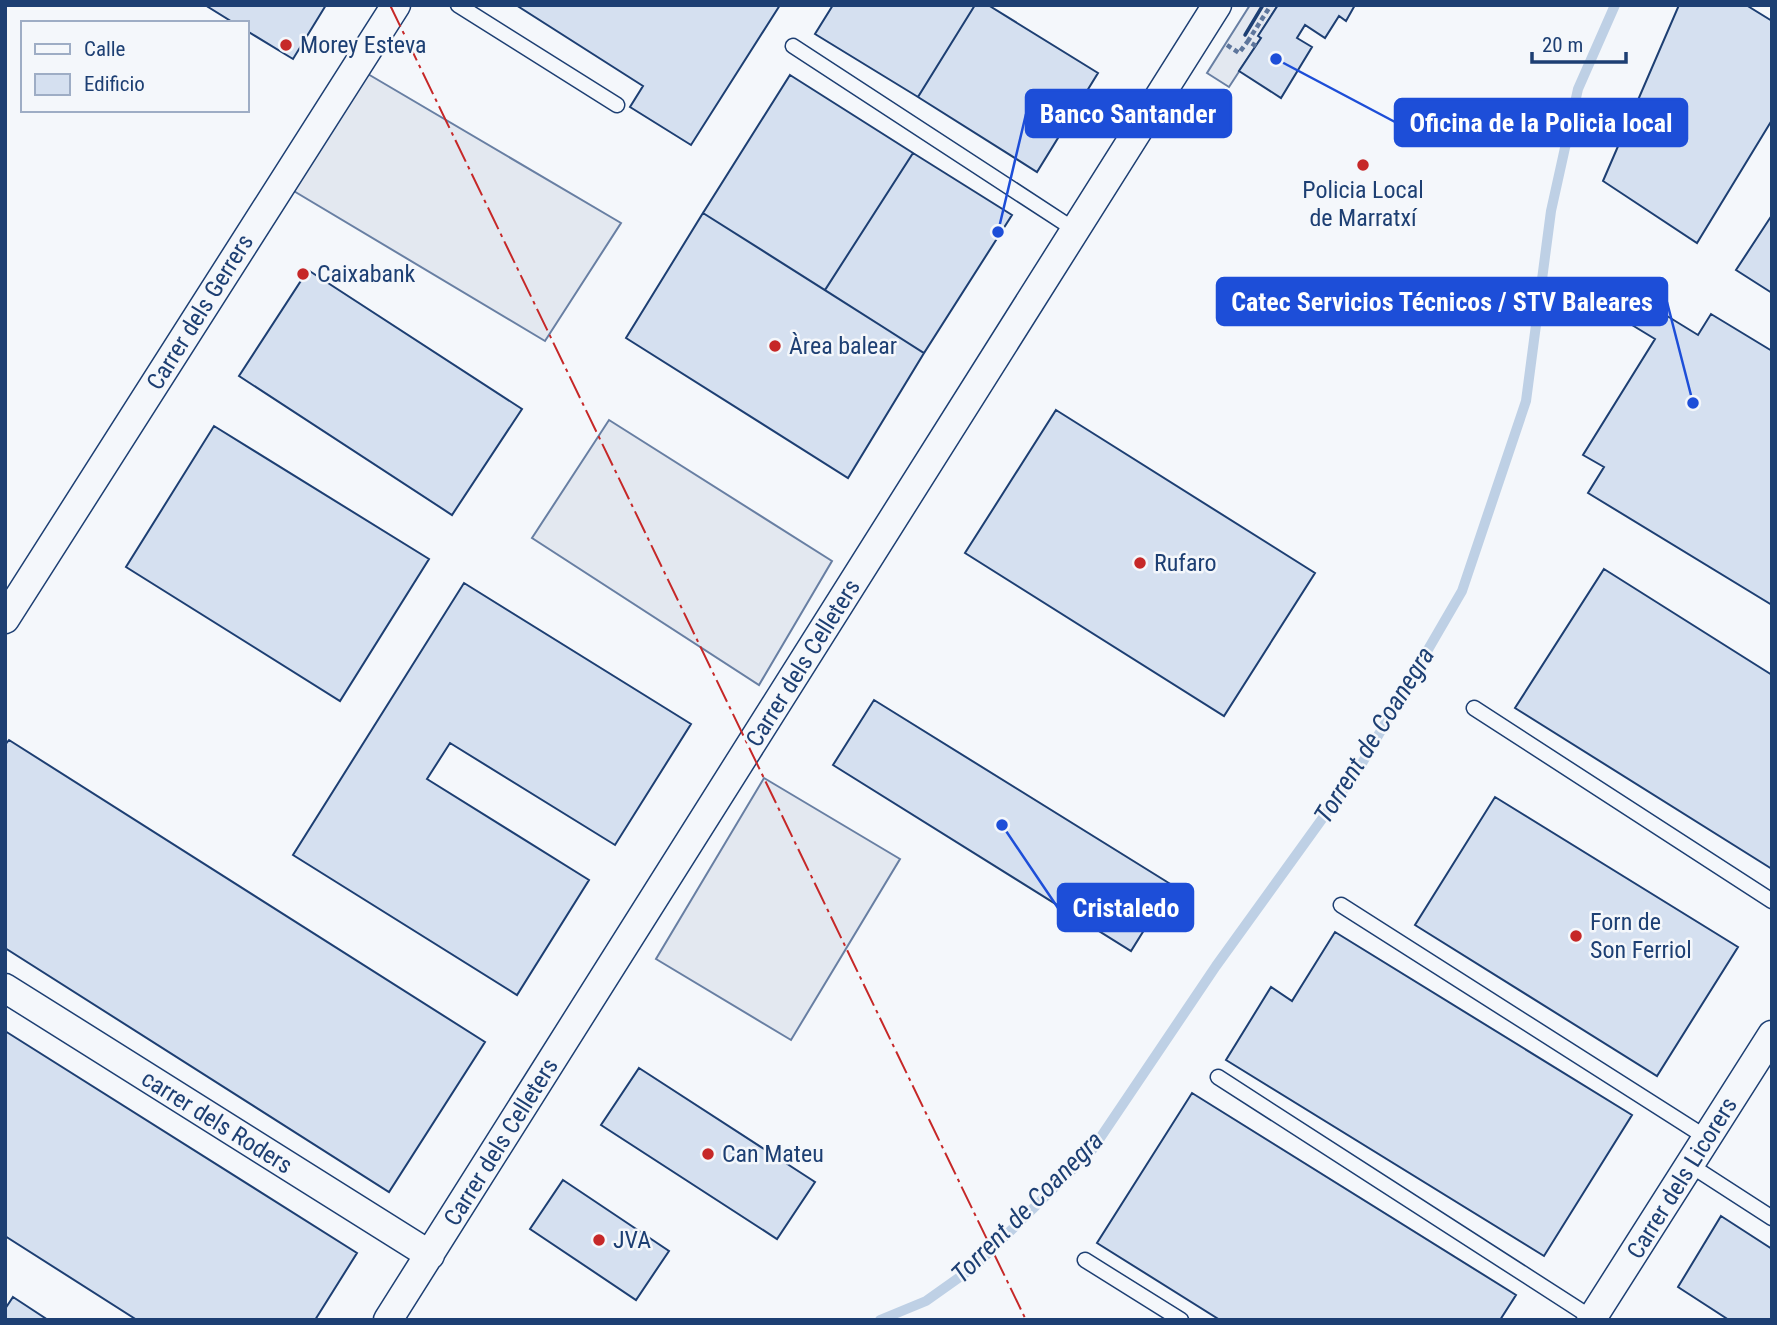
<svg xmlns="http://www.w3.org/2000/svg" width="1777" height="1325" viewBox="0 0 1777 1325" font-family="'Roboto Condensed',sans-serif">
<rect width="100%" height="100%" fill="#f4f7fb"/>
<path fill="#e3e8f0" stroke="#687fa3" stroke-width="2" d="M1250,5H1278L1259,35L1261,38L1229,87L1207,73Z
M356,67L621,223L545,341L282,184Z
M609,420L832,561L759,685L532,538Z
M764,778L900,859L791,1040L656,959Z"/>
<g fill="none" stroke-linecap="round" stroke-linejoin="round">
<path stroke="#bed0e5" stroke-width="10" d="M880,1320L926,1301L974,1267L1092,1150L1216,966L1361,765L1462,591L1526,401L1551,211L1578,89L1615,5"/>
</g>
<path fill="#d5e0f0" stroke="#1d3f73" stroke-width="2" d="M205,5H326L293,59L247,31V23H234Z
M516,5H780L691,145L630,107L643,86Z
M833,5H975L918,97L815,34Z
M975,5H988L1098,73L1037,172L918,97Z
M1278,5H1355L1346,21L1339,16L1325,38L1305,25L1297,38L1312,47L1281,98L1239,71L1261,38L1258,36Z
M1679,5H1746L1772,21V120L1697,243L1603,181Z
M790,75L913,153L825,290L703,213Z
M913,153L1012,215L924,353L825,290Z
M703,213L924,353L848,478L626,338Z
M1772,215V293L1736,270Z
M308,270L522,409L452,515L239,376Z
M1646,303L1698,335L1711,314L1772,351V605L1588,493L1604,467L1583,455L1655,339L1632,325Z
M1056,410L1315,573L1224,716L965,553Z
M214,426L429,559L340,701L126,567Z
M1604,569L1772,675V869L1515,708Z
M464,583L691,724L615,845L450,743L427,779L589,880L517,995L293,855Z
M874,700L1172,885L1131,951L833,765Z
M9,740L485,1042L389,1192L5,948V745Z
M1495,797L1738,947L1657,1076L1415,925Z
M1335,932L1632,1115L1544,1256L1226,1060L1271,987L1292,1001Z
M5,1031L357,1253L315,1320H137L5,1236Z
M639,1068L815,1182L777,1239L601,1125Z
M1192,1093L1516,1295L1500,1320H1220L1097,1243Z
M563,1180L669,1251L636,1300L530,1229Z
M1721,1216L1772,1249V1320H1729L1678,1287Z
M13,1297L48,1320H5V1309Z"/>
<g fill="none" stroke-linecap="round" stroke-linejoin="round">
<g stroke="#1d3f73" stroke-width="17">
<path id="lane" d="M458,5L617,105
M793,46L1075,230
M1474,708L1772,901
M1341,905L1707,1138
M1218,1077L1592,1318
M1690,1165L1772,1218
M1085,1260L1181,1320"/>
</g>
<g stroke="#1d3f73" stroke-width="31">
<path id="street" d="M5,619L396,5
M5,988L430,1255
M388,1320L1217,5
M1591,1320L1772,1035"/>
</g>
<path stroke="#5e769c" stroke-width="4.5" stroke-dasharray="5 3.5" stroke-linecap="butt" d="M1227,45L1239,53L1248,41
M1256,46L1248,41L1271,5"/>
<use href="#lane" stroke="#f4f7fb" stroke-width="14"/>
<use href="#street" stroke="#f4f7fb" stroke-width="28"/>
<path stroke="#1d3f73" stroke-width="3.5" d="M1245,35L1263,5"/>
<path stroke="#c62828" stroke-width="2" stroke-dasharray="24 5 3.5 5" stroke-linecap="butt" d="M390,5L1026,1320"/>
</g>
<g fill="#c62828" stroke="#f4f7fb" stroke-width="2.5">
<circle cx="286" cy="45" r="7"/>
<circle cx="1363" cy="165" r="7"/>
<circle cx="303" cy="274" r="7"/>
<circle cx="775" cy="346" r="7"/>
<circle cx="1140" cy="563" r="7"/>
<circle cx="1576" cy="936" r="7"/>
<circle cx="708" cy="1154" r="7"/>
<circle cx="599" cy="1240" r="7"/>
</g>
<g text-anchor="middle" stroke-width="5" stroke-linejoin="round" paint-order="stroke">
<g font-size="24" fill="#1d3f73" stroke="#f4f7fb" text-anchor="start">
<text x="300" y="53">Morey Esteva</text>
<text x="1363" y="198" text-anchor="middle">Policia Local<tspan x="1363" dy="28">de Marratxí</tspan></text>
<text x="317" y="282">Caixabank</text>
<text x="789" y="354">Àrea balear</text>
<text x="1154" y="571">Rufaro</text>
<text x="1590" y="930">Forn de<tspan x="1590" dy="28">Son Ferriol</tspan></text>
<text x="722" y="1162">Can Mateu</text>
<text x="613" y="1248">JVA</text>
</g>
<g font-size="24" fill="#1d3f73" stroke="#f4f7fb">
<text transform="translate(200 312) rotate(-58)" y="8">Carrer dels Gerrers</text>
<text transform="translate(803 663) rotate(-58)" y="8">Carrer dels Celleters</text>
<text transform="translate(217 1122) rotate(32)" y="8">carrer dels Roders</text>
<text transform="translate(501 1142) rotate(-58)" y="8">Carrer dels Celleters</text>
<text transform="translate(1682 1178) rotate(-58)" y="8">Carrer dels Licorers</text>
</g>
<g font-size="26" font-style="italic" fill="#1d3f73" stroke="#f4f7fb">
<text transform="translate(1374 735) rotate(-58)" y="9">Torrent de Coanegra</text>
<text transform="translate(1027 1207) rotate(-45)" y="9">Torrent de Coanegra</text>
</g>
</g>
<path fill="none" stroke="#1d4ed8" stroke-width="2.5" d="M998 232L1026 114M1276 59L1395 122M1693 403L1667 302M1002 825L1058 908"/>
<g fill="#1d4ed8" stroke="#f4f7fb" stroke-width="2.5">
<circle cx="998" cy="232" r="7"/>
<circle cx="1276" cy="59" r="7"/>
<circle cx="1693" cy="403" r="7"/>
<circle cx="1002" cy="825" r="7"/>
</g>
<g fill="#1d4ed8" stroke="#1d4ed8" stroke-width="2.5">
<rect x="1026" y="90" width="205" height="47" rx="7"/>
<rect x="1395" y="99" width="292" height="47" rx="7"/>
<rect x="1217" y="278" width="450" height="47" rx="7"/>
<rect x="1058" y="884" width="135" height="47" rx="7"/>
</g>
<g font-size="26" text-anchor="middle" font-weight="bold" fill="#fff">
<text x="1128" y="123">Banco Santander</text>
<text x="1541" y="132">Oficina de la Policia local</text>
<text x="1442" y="311">Catec Servicios Técnicos / STV Baleares</text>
<text x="1126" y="917">Cristaledo</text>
</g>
<rect width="1777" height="1325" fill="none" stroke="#1d3f73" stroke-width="14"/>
<rect x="21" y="21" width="228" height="91" fill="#f4f7fb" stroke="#9eadc5" stroke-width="2"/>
<rect x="35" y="44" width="35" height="10" fill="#f4f7fb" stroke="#9eadc5" stroke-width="2"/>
<text x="84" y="56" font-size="21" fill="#1d3f73">Calle</text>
<rect x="35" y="74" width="35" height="21" fill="#d5e0f0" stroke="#9eadc5" stroke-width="2"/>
<text x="84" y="91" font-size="21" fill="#1d3f73">Edificio</text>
<path d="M1532 52v10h94v-10" fill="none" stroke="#1d3f73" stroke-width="3.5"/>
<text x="1542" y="52" font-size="21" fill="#1d3f73" stroke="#f4f7fb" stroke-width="5" paint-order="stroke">20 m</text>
</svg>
